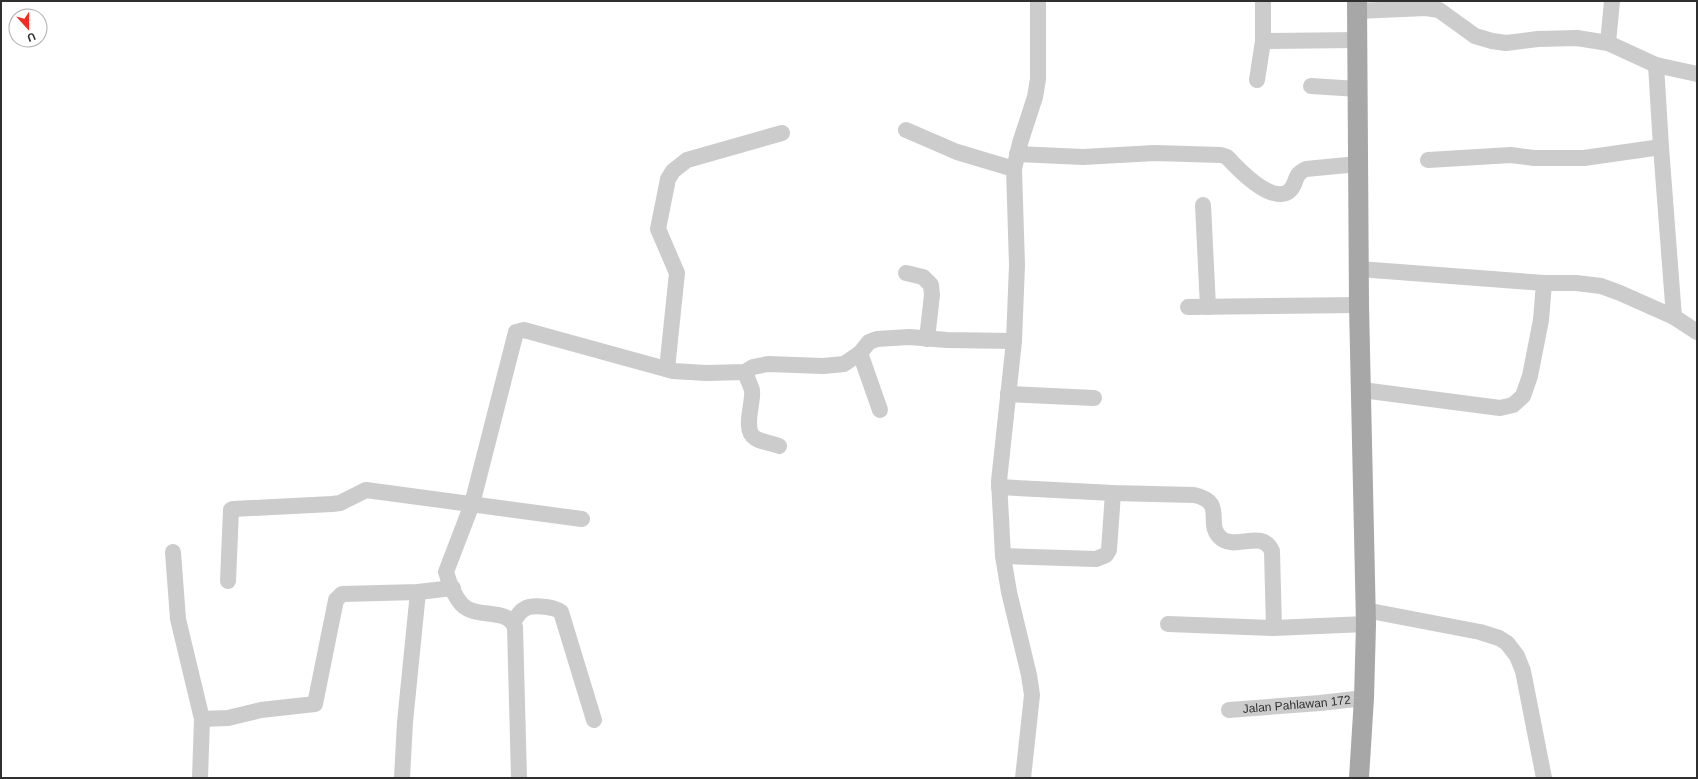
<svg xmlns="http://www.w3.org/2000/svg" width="1698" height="779" viewBox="0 0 1698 779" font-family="Arial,sans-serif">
<rect width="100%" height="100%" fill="#fff"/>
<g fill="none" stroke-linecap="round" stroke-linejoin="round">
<g stroke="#ccc" stroke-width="16">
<path d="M1357,11L1426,8L1439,10L1475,36L1492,41L1506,43L1538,39L1577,38L1608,43L1656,65L1697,74"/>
<path d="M1263,41L1357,40"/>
<path d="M1608,43L1612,1"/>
<path d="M1656,65L1661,147L1674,317"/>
<path d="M1257,80L1263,41V1"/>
<path d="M1311,86L1358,89"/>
<path d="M906,130L957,152L1014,169"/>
<path d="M1017,154L1083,157L1155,153L1221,155L1227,157C1238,169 1270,203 1288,192C1298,185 1292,175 1306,169L1358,164"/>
<path d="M1428,160L1511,155L1534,158H1584L1661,147"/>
<path d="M1203,205L1208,307"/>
<path d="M1359,269L1544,283H1576L1601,286L1620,293L1674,317L1697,332"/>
<path d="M906,273L923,277L931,285L932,295L927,339"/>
<path d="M1188,307L1359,305"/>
<path d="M860,353L880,410"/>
<path d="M667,369L677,273L658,229L668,179L673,171L687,160L782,133"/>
<path d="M745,372C747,378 750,384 752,390C754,402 742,430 755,438C761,442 772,443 779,446"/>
<path d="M1362,390L1500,408L1513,405L1523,396L1530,376L1541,320L1544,283"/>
<path d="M1008,394L1094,398"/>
<path d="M999,487L1113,493L1194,495C1228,502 1203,525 1222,539C1238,550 1262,529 1272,551L1274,628"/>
<path d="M173,552L178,619L202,719L200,778"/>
<path d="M1003,556L1096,559L1106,555L1109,550L1113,493"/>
<path d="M228,581L231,510L233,509L332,504L340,503L366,490L582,519"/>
<path d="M1365,610L1480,632L1499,638L1507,643L1517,656L1523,671L1544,778"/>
<path d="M513,623C517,616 521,609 529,607C537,605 555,607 561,612L594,720"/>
<path d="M1168,624L1274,628L1366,624"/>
<path id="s1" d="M1229,710L1320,703L1364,698"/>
<path d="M202,719L228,718L261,710L315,704L336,600L342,594L418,592L453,588"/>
<path d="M402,778L405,722L418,592"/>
<path d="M519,778L515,627C507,609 483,617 468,609C457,604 449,583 446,572L472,504L516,332L524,330L673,371L706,373L745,372L753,367L768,364L823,366L844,364L860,353L869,342L877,339L909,337L947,340L1014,341"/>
<path d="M1023,778L1032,695L1029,675L1009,592L1003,556L999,481L1014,341L1017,265L1014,169L1020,143L1035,97L1038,79V1"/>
</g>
<path stroke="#a7a7a7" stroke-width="20" d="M1357,1L1359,305L1366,624L1364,698L1359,778"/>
</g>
<g text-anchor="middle" stroke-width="4" stroke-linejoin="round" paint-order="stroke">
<g font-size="12" fill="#2f2f2f" stroke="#fff">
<text dy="4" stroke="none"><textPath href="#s1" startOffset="68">Jalan Pahlawan 172</textPath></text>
</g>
</g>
<rect width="1698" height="779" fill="none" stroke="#2f2f2f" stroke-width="4"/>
<g transform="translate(28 28) rotate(159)"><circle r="19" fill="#ffffff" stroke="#acacac"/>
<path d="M0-3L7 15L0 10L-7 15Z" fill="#f32c23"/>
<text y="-6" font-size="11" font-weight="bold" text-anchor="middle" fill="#2f2f2f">U</text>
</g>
</svg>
